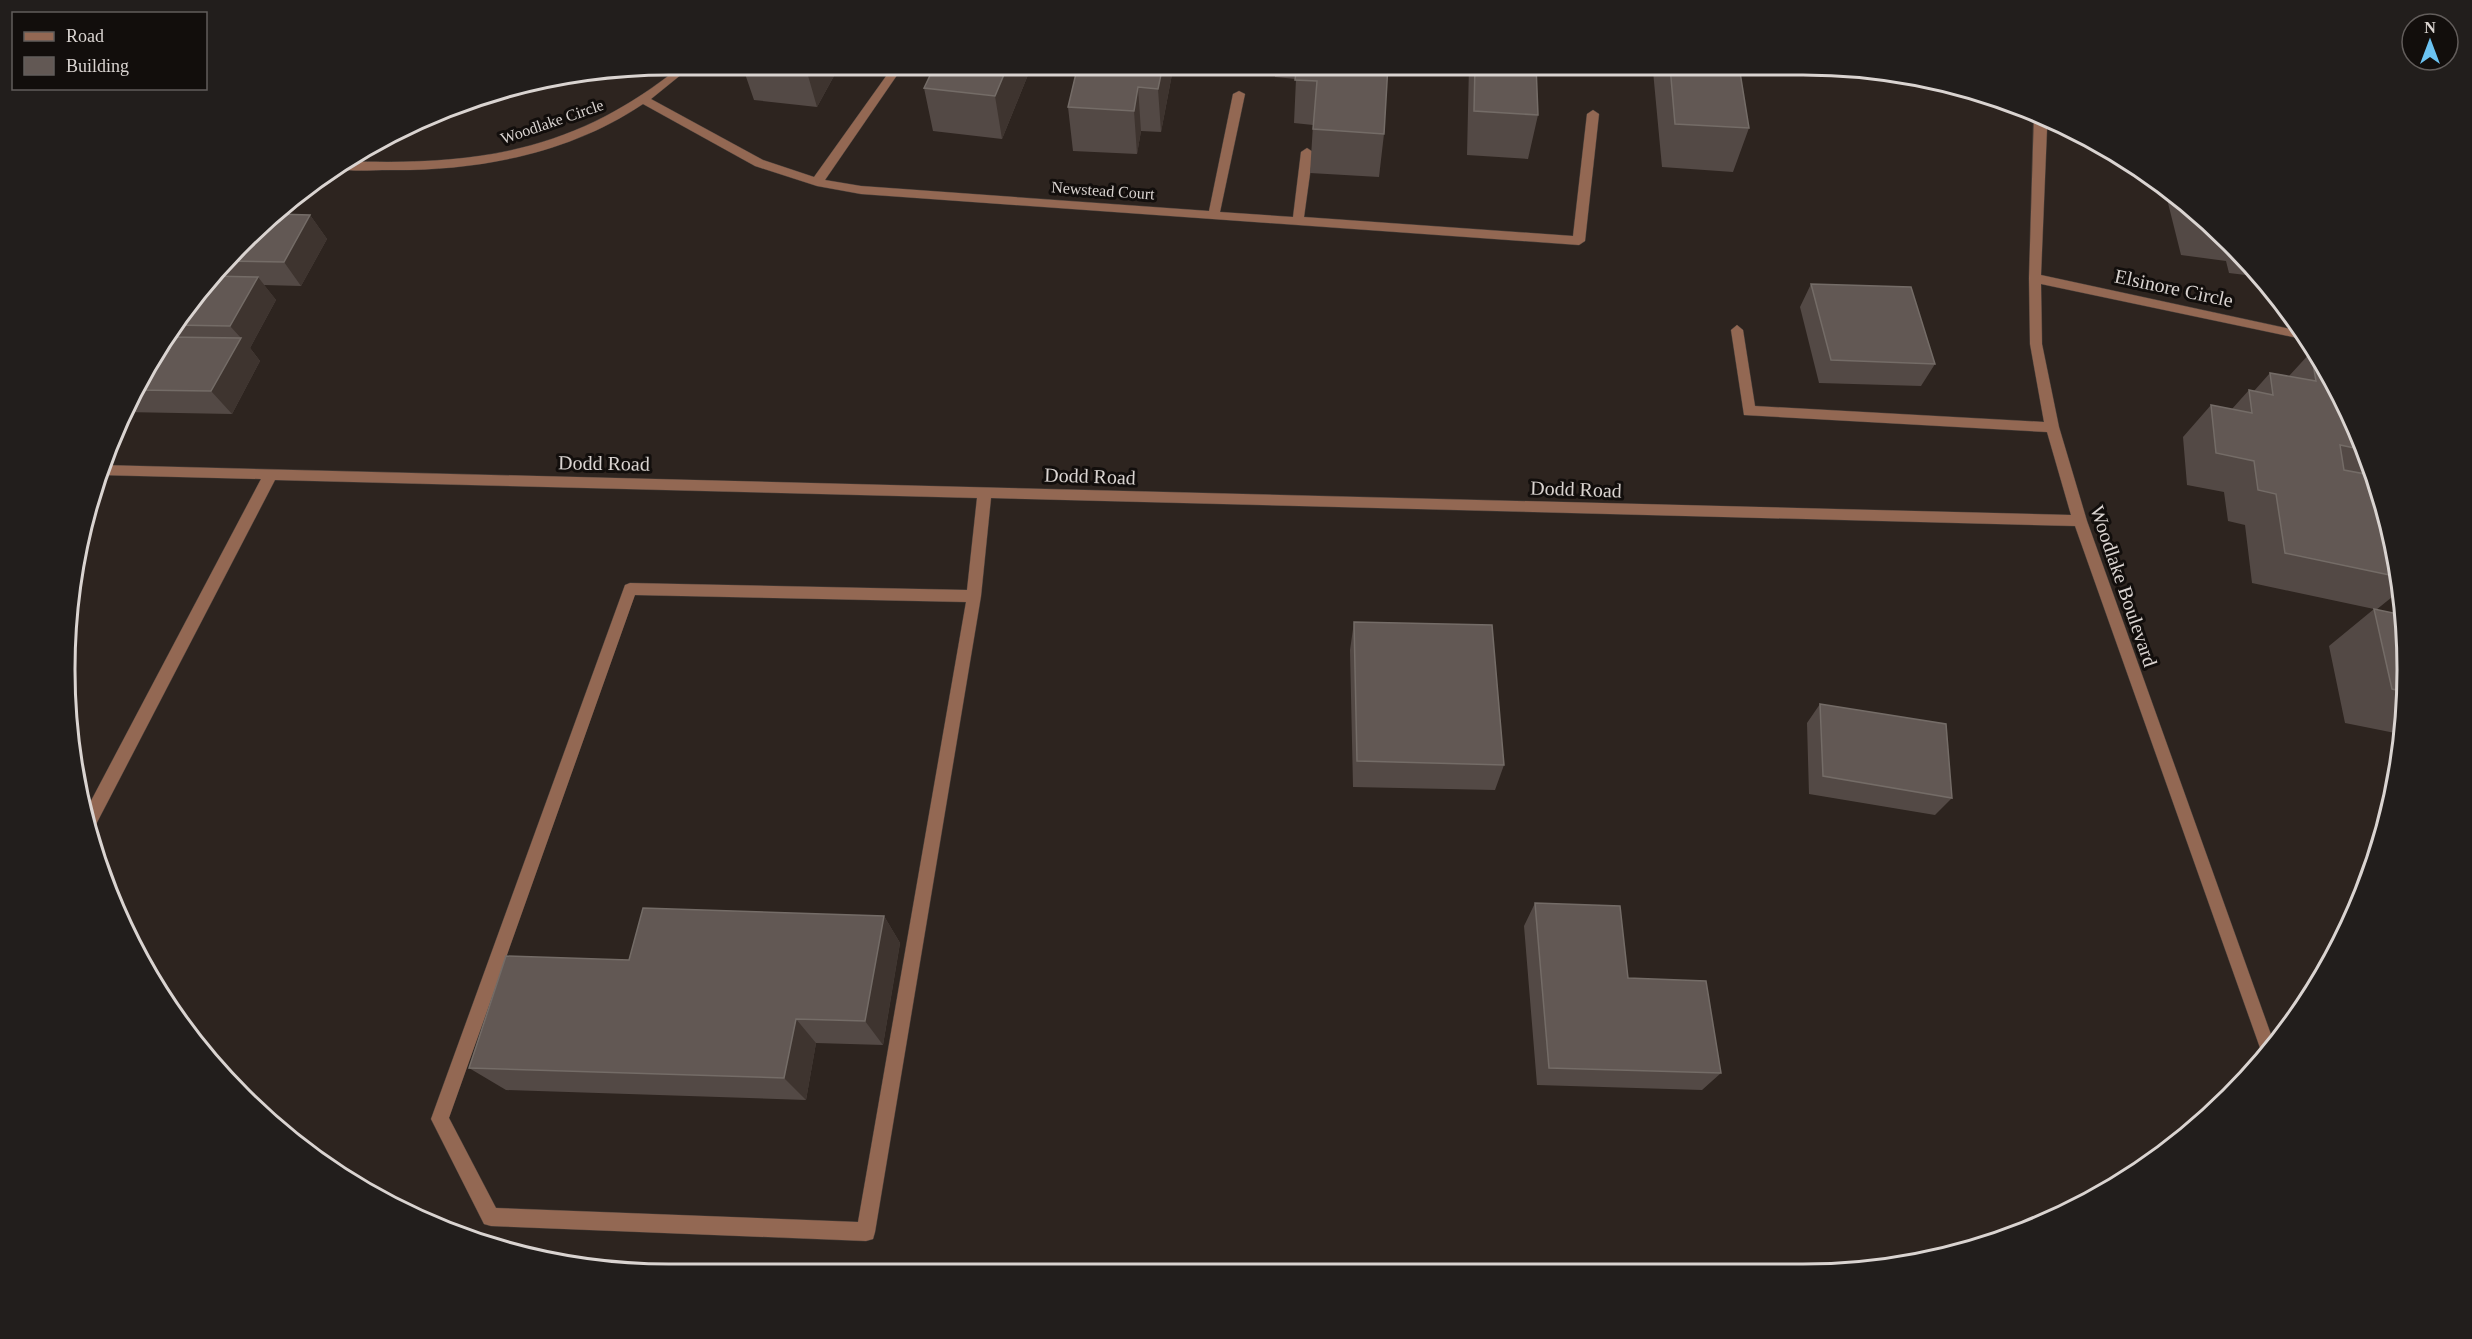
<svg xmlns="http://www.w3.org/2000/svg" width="2472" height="1339" viewBox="0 0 2472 1339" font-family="'Times New Roman',serif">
<rect width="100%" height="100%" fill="#2d241f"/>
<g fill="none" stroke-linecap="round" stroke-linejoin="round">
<g stroke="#49403b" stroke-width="1">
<path id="minor" d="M682,65H693L651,99L763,160L814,177L894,65H904L825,180L861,186L1209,211L1233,94L1239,91L1245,94L1220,212L1293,217L1301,152L1307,148L1313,152L1304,217L1573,236L1587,114L1593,110L1599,114L1585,241L1579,245L861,194L817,186L755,166L643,104C569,154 477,171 389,170C371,170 351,172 334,168L343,161C476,166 576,152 682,65Z
M2034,113L2045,117L2047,129L2041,275L2300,331L2307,340L2041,284L2042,344L2059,427L2087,521L2274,1043L2264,1059L2075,526L991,498L981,596L875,1232L873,1239L866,1241L491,1226L484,1224L431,1119L625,585L630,583L967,590L977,498L275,480L92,832L88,834L83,816L261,479L100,475H98L101,465L2071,515L2047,432L1744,415L1731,330L1737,325L1743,330L1755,406L2044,422L2030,344L2029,278ZM635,595L966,602L858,1222L496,1208L449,1118Z"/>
</g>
<use href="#minor" fill="#936853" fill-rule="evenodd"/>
</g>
<path fill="#534945" d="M742,65H840L817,107L754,100Z
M935,65H1032L1002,139L933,131L924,88Z
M1078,65H1207L1206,71L1173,69L1161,132L1141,131L1137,154L1073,151L1068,107Z
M1275,65H1388L1384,134L1379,177L1310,173L1313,125L1294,123L1296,79L1275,77Z
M1469,65H1536L1538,115L1528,159L1467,155Z
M1626,66H1739L1749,128L1733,172L1662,167L1653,71L1626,70Z
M2170,189L2258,271L2262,277L2229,273L2226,261L2181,255L2166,195Z
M275,214L310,215L327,239L301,286L264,285L276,300L250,348L260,361L232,414L124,412L166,334L210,276L218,277L214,272L215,270Z
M1811,284L1935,364L1921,386L1819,383L1800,307Z
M2311,352L2327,367L2376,475L2402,589L2376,610L2403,615L2406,709L2399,752L2395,733L2345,723L2329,646L2374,609L2252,583L2245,525L2228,521L2224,492L2187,485L2183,437L2211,405L2232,409L2249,390L2254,391L2270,373L2289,376Z
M1354,622L1504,765L1495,790L1353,787L1350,650Z
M1820,704L1952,798L1935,815L1809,794L1807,723Z
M1535,903L1721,1073L1702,1090L1537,1085L1524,926Z
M884,916L900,943L883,1045L816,1043L806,1100L506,1090L469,1068L629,960Z"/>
<path fill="#3e342f" d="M805,65H840L817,107Z
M1008,65H1032L1002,139L995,96Z
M1163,65H1173V69L1161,132L1158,89Z
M577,74L552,84L549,77L552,76Z
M1138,87L1141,131L1137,154L1134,111Z
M310,215L327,239L301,286L284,262Z
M258,277L276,300L250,348L260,361L232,414L211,391L241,338L230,326Z
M884,916L900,943L883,1045L865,1021Z
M796,1019L816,1043L806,1100L784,1078Z"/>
<path fill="#625854" stroke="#746c67" stroke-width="1.5" d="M935,65H1008L995,96L924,88Z
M1078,65H1163L1158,89L1138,87L1134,111L1068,107Z
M1297,65H1388L1384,134L1313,129L1317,81L1295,80Z
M1475,65H1536L1538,115L1474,111Z
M1670,66H1739L1749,128L1675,124Z
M275,214L310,215L284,262L224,261Z
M210,276L258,277L230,326L173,325Z
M1811,284L1911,287L1935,364L1831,360Z
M165,337L241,338L211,391L136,390Z
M2311,352L2316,353L2327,367L2364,450L2340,445L2344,470L2376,476L2399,577L2285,553L2276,494L2258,490L2254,461L2216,453L2211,405L2252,413L2249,390L2273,395L2270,373L2316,381Z
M2374,609L2403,615L2406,692L2392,689Z
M1354,622L1492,625L1504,765L1357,761Z
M1820,704L1946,724L1952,798L1823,776Z
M1535,903L1620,906L1628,978L1706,981L1721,1073L1549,1068Z
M643,908L884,916L865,1021L796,1019L784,1078L469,1068L506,956L629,960Z"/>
<g text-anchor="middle" stroke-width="6" stroke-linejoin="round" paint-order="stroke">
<g font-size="16" fill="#dad4d1" stroke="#120e0c">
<text transform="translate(552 121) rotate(-19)" y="6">Woodlake Circle</text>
<text transform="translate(1103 190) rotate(4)" y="6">Newstead Court</text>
</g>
<g font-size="20" fill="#dad4d1" stroke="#120e0c">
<text transform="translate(2174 288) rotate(12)" y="7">Elsinore Circle</text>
<text transform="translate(604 463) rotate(1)" y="7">Dodd Road</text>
<text transform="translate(1090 476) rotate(2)" y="7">Dodd Road</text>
<text transform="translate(1576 489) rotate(2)" y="7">Dodd Road</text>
<text transform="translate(2124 586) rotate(71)" y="7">Woodlake Boulevard</text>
</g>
</g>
<path d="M0 0H2472V1339H0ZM669 75H1803A594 594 0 0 1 2397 669V670A594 594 0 0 1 1803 1264H669A594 594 0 0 1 75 670V669A594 594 0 0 1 669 75Z" fill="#221e1c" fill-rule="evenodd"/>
<path fill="none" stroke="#dad4d1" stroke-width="3" d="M669 75H1803A594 594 0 0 1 2397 669V670A594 594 0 0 1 1803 1264H669A594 594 0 0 1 75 670V669A594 594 0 0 1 669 75Z"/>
<rect x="12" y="12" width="195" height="78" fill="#120e0c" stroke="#625d5b" stroke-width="1.5"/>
<rect x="24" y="32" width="30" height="9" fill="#936853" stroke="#625d5b" stroke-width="1.5"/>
<text x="66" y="42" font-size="18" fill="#dad4d1">Road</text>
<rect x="24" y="57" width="30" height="18" fill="#625854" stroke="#625d5b" stroke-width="1.5"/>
<text x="66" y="72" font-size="18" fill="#dad4d1">Building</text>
<g transform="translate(2430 42)"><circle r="28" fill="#120e0c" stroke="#625d5b" stroke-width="1.5"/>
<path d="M0-4.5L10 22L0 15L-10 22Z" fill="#6bc3f2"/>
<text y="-9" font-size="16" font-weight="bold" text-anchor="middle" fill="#dad4d1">N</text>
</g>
</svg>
